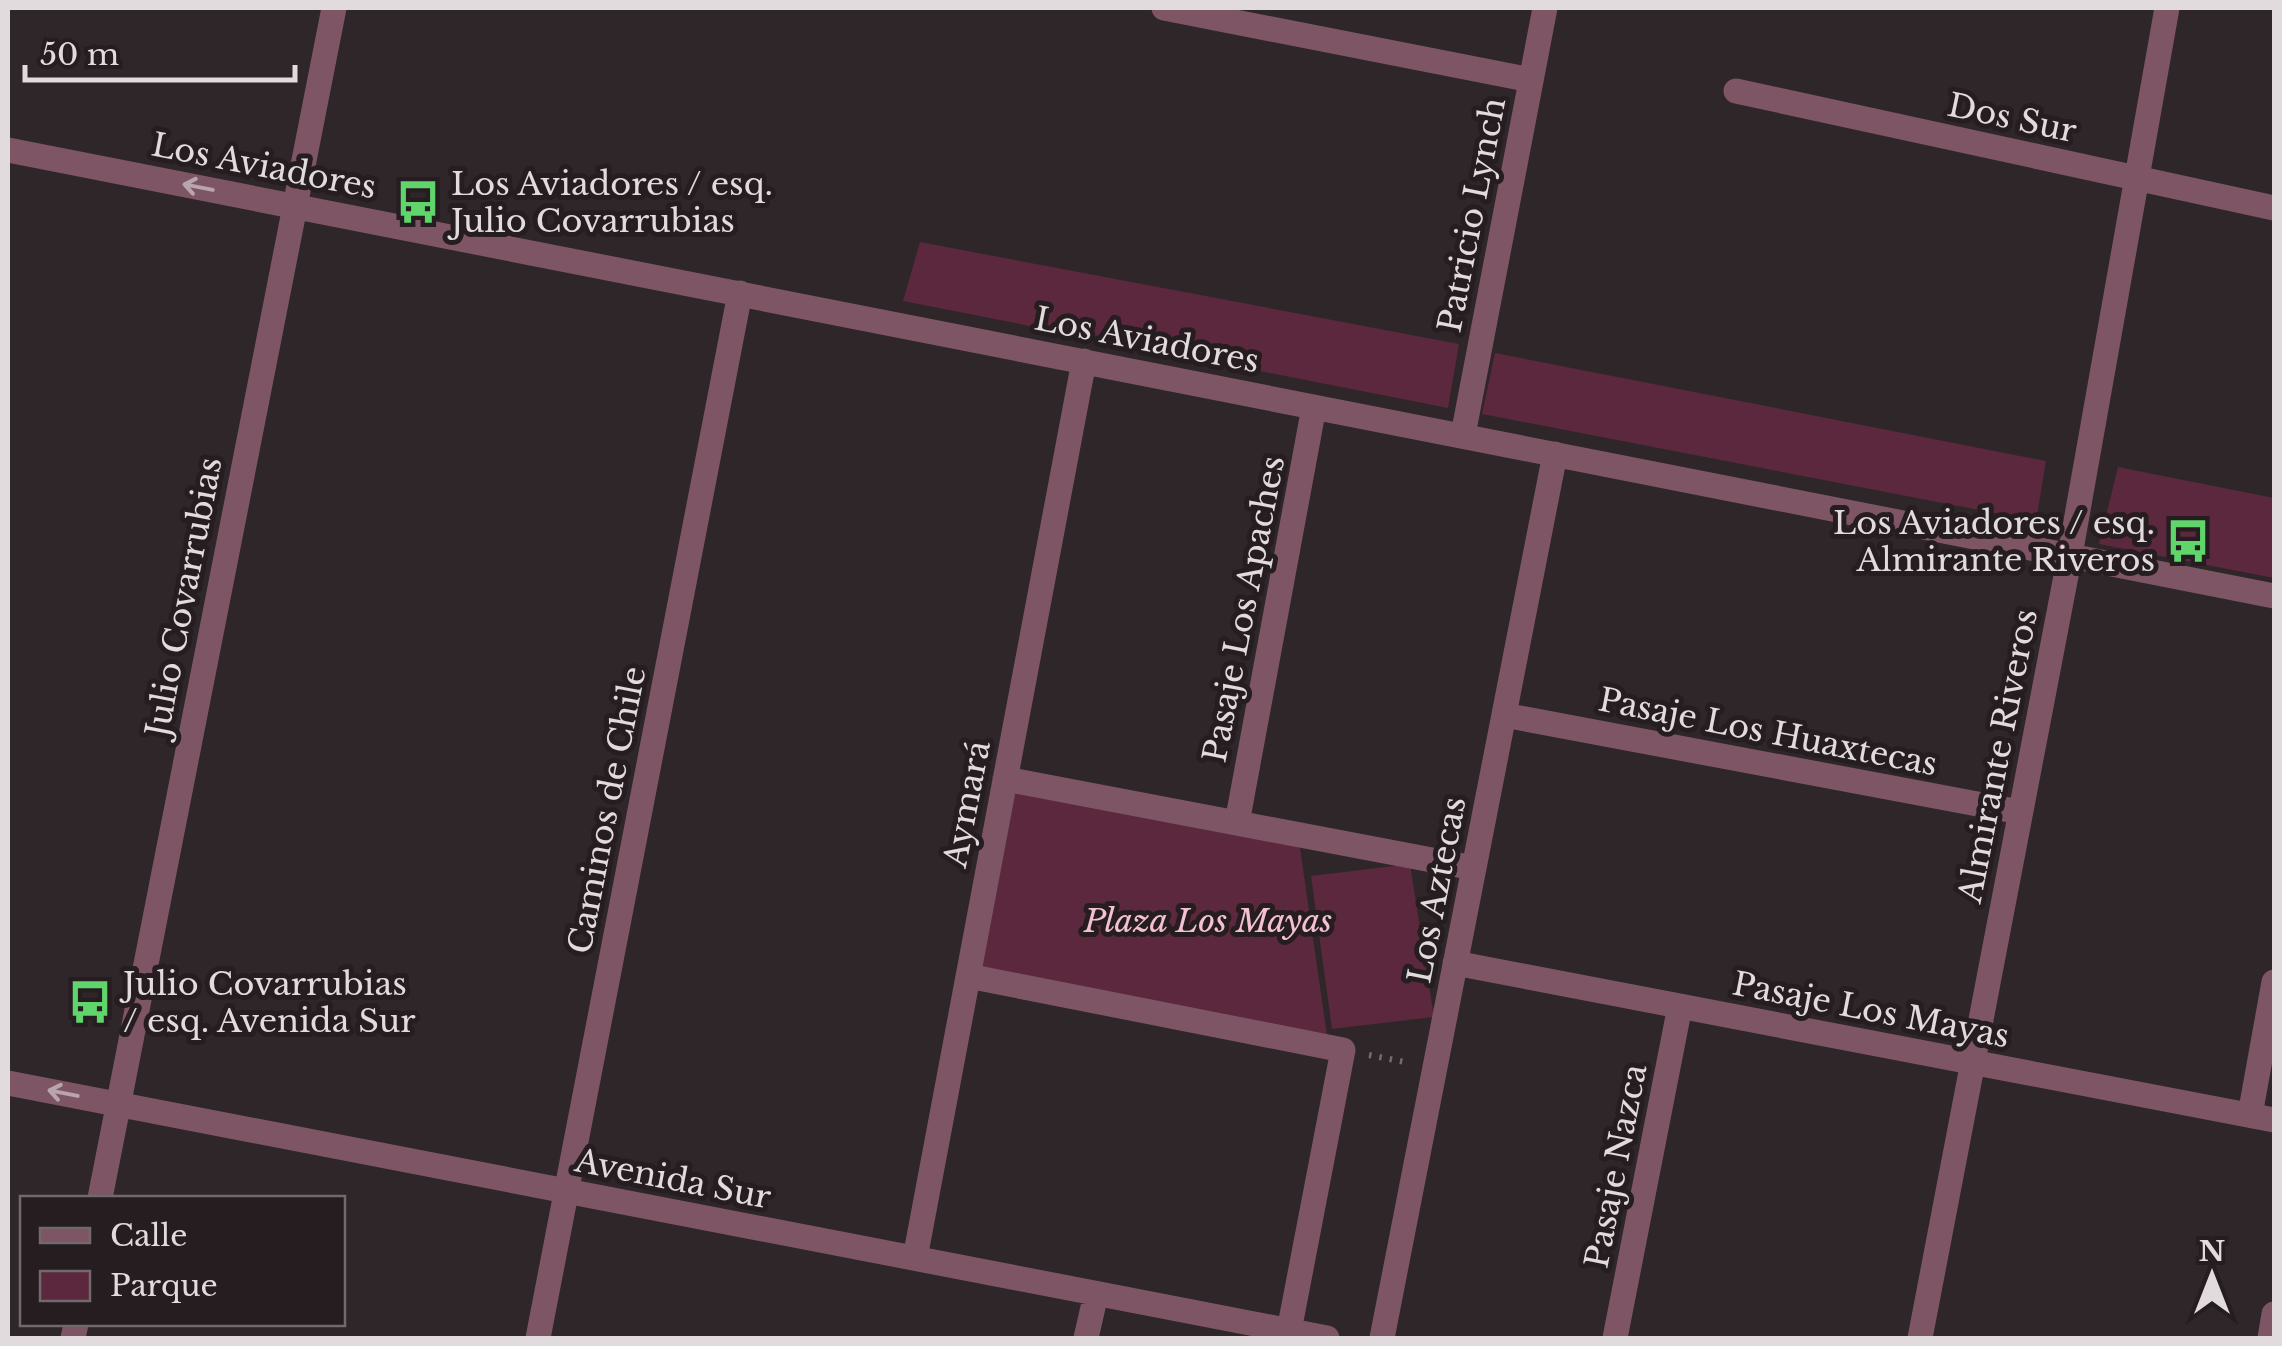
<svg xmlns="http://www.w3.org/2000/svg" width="2282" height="1346" viewBox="0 0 2282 1346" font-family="'Libre Baskerville',serif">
<rect width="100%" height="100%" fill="#2f2629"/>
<path fill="#5b283d" d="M920,242L1459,344L1448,408L903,301Z
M1495,353L2046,461L2036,521L1482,414Z
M2118,467L2274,498V578L2099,544Z
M1011,786L1299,841L1328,1042L975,972Z
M1410,864L1434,1017L1332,1029L1311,876Z"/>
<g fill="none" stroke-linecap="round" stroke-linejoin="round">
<path stroke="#736b6d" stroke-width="6" stroke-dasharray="2.5 8" stroke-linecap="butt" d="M1369,1055L1405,1062"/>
<path stroke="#7d5564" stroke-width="25" d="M1164,8L1531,80
M1736,91L2274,208
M8,150L2274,596
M1463,435L1545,8
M1504,715L2020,812
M1005,779L1474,868
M1237,823L1314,407
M1455,963L2274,1120
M968,976L1343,1050L1289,1331
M8,1083L1327,1338
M2250,1115L2274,982
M100,1198L334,8
M915,1258L1084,361
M73,1338L76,1324
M538,1338L740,293
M1086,1338L1096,1294
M1382,1338L1555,454
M1615,1338L1680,1006
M1920,1338L2070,555L2167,8
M2270,1338L2274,1314"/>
</g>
<defs><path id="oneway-shaft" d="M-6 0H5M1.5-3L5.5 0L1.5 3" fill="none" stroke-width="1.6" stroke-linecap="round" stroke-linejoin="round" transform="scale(2.5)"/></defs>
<g stroke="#b9a5ad">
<use href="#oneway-shaft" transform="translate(198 187) rotate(-169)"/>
<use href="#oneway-shaft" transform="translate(63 1093) rotate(-169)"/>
</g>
<defs>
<g id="bus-bare" transform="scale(3.45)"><path d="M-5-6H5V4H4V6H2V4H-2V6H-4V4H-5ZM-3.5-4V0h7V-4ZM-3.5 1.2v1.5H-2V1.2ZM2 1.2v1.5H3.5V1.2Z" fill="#5fd56b" stroke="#261d20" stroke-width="2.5" paint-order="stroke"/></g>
</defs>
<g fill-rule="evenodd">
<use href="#bus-bare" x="418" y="202"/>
<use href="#bus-bare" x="2188" y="541"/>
<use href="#bus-bare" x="90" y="1002"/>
</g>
<g text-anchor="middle" stroke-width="10" stroke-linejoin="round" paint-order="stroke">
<g font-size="32" fill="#e1dbdd" stroke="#261d20">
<text transform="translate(2012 118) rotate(12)" y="11">Dos Sur</text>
<text transform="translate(264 166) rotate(11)" y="11">Los Aviadores</text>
<text transform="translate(1472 215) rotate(-79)" y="11">Patricio Lynch</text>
<text transform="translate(1147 340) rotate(11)" y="11">Los Aviadores</text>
<text transform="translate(184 597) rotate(-79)" y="11">Julio Covarrubias</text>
<text transform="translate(1244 609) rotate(-79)" y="11">Pasaje Los Apaches</text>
<text transform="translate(1768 732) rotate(11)" y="11">Pasaje Los Huaxtecas</text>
<text transform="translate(1998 756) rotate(-79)" y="11">Almirante Riveros</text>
<text transform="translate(967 804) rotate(-79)" y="11">Aymará</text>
<text transform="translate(607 810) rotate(-79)" y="11">Caminos de Chile</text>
<text transform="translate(1437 890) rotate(-79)" y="11">Los Aztecas</text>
<text transform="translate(1871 1010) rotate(11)" y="11">Pasaje Los Mayas</text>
<text transform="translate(1616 1166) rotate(-79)" y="11">Pasaje Nazca</text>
<text transform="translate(673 1179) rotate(11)" y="11">Avenida Sur</text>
</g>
<g font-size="32" fill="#e1dbdd" stroke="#261d20" text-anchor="start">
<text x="451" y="195">Los Aviadores / esq.<tspan x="451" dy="37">Julio Covarrubias</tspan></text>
<text x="2155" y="534" text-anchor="end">Los Aviadores / esq.<tspan x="2155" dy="37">Almirante Riveros</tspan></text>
<text x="123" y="995">Julio Covarrubias<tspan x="123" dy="37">/ esq. Avenida Sur</tspan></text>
</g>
<g font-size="32" font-style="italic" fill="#f4c1d3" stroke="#261d20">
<text x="1208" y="932">Plaza Los Mayas</text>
</g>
</g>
<rect width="2282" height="1346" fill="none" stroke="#e1dbdd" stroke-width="20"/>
<rect x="20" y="1196" width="325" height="130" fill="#261d20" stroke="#71696c" stroke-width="2.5"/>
<rect x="40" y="1228" width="50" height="15" fill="#7d5564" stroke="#71696c" stroke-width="2.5"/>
<text x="110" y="1246" font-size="30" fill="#e1dbdd">Calle</text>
<rect x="40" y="1271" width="50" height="30" fill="#5b283d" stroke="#71696c" stroke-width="2.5"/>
<text x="110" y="1296" font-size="30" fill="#e1dbdd">Parque</text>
<g transform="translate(2212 1276)" stroke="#261d20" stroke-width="8" paint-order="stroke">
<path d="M0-8L18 38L0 25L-18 38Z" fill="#e1dbdd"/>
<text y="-15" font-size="28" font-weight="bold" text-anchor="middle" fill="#e1dbdd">N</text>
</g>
<path d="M25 65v15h270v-15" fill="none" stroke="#e1dbdd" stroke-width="5"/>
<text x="40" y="65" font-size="30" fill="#e1dbdd" stroke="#261d20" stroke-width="8" paint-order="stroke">50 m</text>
</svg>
